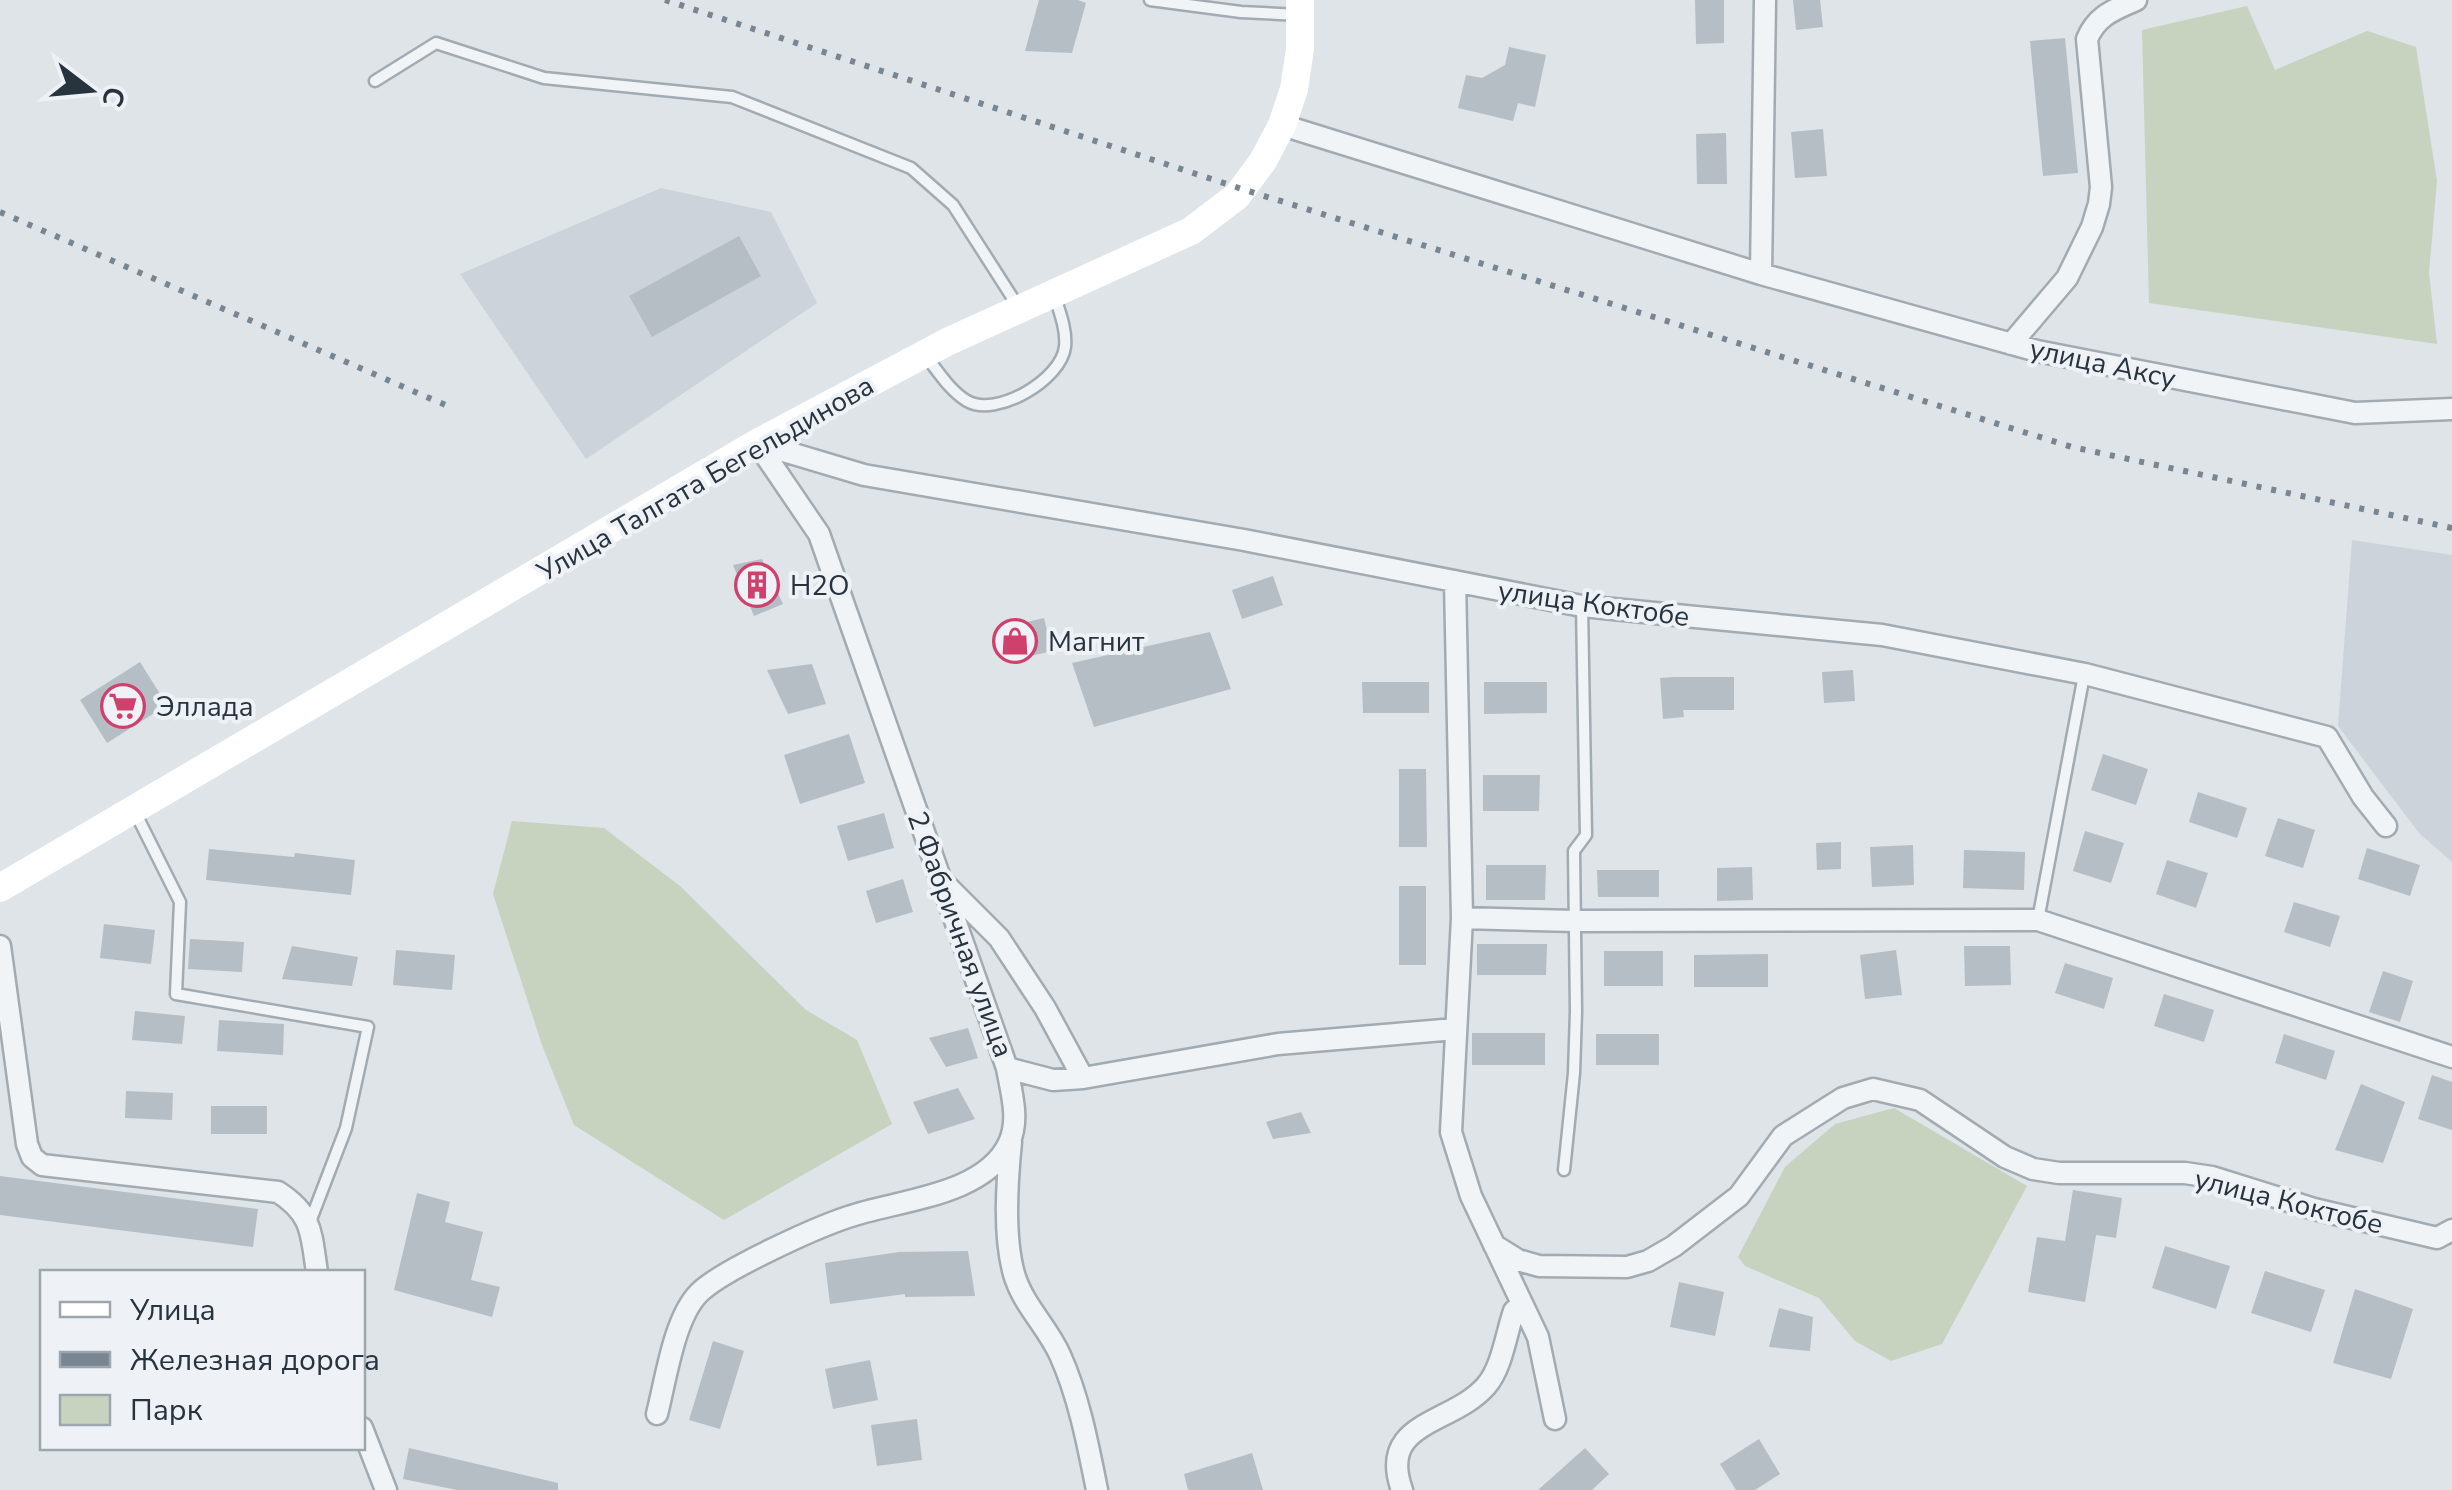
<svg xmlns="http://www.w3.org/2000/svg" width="2452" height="1490" viewBox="0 0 2452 1490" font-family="'Nunito Sans',sans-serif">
<rect width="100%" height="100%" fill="#dee4e8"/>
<path fill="#ccd3da" d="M661,188L771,212L817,303L586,459L460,274Z
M2352,540L2452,555V862L2419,833L2338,726Z"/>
<path fill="#c7d2bf" d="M2247,6L2275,70L2367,31L2416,47L2437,181L2429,273L2437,344L2149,303L2142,30Z
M512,821L604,828L680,886L806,1010L857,1040L892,1124L724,1220L574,1125L542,1045L493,894Z
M1894,1108L2027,1186L1942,1344L1891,1361L1855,1341L1819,1298L1745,1266L1738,1257L1785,1167L1835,1124Z"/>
<path fill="#b6bec5" d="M1039,0H1078L1086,3L1072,53L1025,51Z
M1695,0H1724V43L1696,44Z
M1793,0H1820L1823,27L1796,30Z
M2065,38L2078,173L2043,176L2030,41Z
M1509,47L1546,55L1535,107L1518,103L1513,121L1458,108L1466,75L1482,78L1505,65Z
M1823,129L1827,176L1795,178L1791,132Z
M1726,133L1727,184H1697L1696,134Z
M739,236L761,276L652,337L629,296Z
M762,559L783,604L754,616L733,565Z
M1273,576L1283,605L1242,619L1232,590Z
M1044,618L1052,651L1008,661L1001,628Z
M1210,632L1231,689L1094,727L1072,663Z
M140,662L167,705L107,743L80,700Z
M812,664L826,704L788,714L767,670Z
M1853,670L1855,701L1824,703L1822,672Z
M1674,677H1734V710H1683L1684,717L1663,719L1660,678Z
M1362,682H1429V713H1363Z
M1484,682H1547V713L1484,714Z
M849,734L865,783L800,804L784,755Z
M2103,754L2148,769L2136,805L2091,790Z
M1399,769H1426L1427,847H1399Z
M1483,775H1540L1539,811H1483Z
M2198,792L2247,808L2237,838L2189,822Z
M884,813L894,848L848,861L837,826Z
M2278,818L2315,830L2303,868L2265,856Z
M2085,831L2124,843L2111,883L2073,871Z
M1841,842V869L1817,870L1816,843Z
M1913,845L1914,885L1872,887L1870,847Z
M2367,848L2420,865L2410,896L2358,879Z
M209,849L294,857L295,853L355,860L351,895L206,880Z
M1964,850L2025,852L2024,890L1963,888Z
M2167,860L2208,873L2196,908L2156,894Z
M1486,865H1546L1545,900H1486Z
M1752,867L1753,900L1717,901V868Z
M1597,870H1659V897H1598Z
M903,879L913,912L876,923L866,891Z
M1399,886H1426V965H1399Z
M2294,902L2340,916L2330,947L2284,932Z
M104,924L155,930L151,964L100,958Z
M190,939L244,942L242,972L188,969Z
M1477,944H1547L1546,975H1477Z
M292,946L358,957L352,986L282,979Z
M1964,946H2010L2011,985L1965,986Z
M396,950L455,955L452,990L393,985Z
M1896,950L1902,995L1865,999L1860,955Z
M1604,951H1663V986H1604Z
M1768,954V987H1694V955Z
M2065,963L2113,978L2104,1009L2055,993Z
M2383,971L2413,981L2400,1022L2369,1012Z
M2164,994L2214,1010L2204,1042L2154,1026Z
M135,1011L185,1016L182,1044L132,1040Z
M219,1020L284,1024L283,1055L217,1051Z
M968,1028L978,1058L946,1067L929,1038Z
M1472,1033H1545V1065H1472Z
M1596,1034H1659V1065H1596Z
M2284,1034L2335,1051L2326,1080L2275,1063Z
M2432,1075L2452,1082V1130L2418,1119Z
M2361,1084L2405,1102L2383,1163L2335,1150Z
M958,1088L975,1119L928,1134L913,1102Z
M126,1091L173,1093L172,1120L125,1118Z
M211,1106H267V1134H211Z
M1301,1112L1311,1133L1273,1139L1266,1122Z
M0,1176L258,1209L253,1247L0,1215Z
M2073,1190L2122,1198L2116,1238L2096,1235L2085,1302L2028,1292L2037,1237L2065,1241Z
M417,1193L450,1202L445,1222L483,1232L471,1280L500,1287L492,1317L394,1290Z
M2165,1246L2230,1266L2216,1309L2152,1288Z
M968,1251L975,1296L905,1297V1294L830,1304L825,1263L899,1252Z
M2265,1271L2325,1290L2311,1332L2251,1313Z
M1679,1282L1724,1292L1715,1336L1670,1327Z
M2355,1289L2413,1309L2391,1379L2333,1363Z
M1779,1308L1813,1317L1810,1351L1769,1347Z
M713,1341L744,1351L720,1429L689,1420Z
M870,1360L878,1400L833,1409L825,1369Z
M917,1419L922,1460L877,1466L871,1425Z
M1759,1439L1780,1474L1755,1490H1736L1720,1464Z
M409,1448L558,1483V1490H457L403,1479Z
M1585,1448L1609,1474L1592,1490H1538Z
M1252,1453L1263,1490H1188L1184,1474Z"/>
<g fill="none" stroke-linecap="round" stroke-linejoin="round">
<g stroke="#a3abb2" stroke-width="15">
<path id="lane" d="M1150,0L1241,12L1299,15
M375,81L436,43L544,78L732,97L911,168L953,205L1019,308
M925,355C938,371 949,390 967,401C996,418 1061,380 1065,347C1067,330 1059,310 1054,294
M134,810L180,902L176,994L368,1027L346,1128L310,1222
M2038,920L2084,675
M1564,1170L1574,1073L1576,1012L1574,851L1586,835L1582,606"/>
</g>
<g stroke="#a3abb2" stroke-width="25">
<path id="street" d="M1282,125L1761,274L2037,351L2355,413L2452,409
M1761,274L1765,0
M2011,344L2067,278L2092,227L2099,204L2101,187L2087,39C2097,15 2114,10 2136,0
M757,443L864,475L1244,540L1582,606L1882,635L2085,674L2327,737L2363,797L2386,826
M757,443L819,534L1007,1068L1053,1080L1083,1078L1278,1044L1455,1029
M1455,581L1462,918L1451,1132L1471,1196L1538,1337L1555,1419
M943,882L999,938L1045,1008L1083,1078
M1462,918L1575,921L2038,920L2452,1057
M0,946L27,1144L32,1157L42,1165L278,1192C313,1214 311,1234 317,1272
M1011,1142C1007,1181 1003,1235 1014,1274C1023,1305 1047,1326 1060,1355C1079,1397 1088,1445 1097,1490
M1494,1245L1518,1260L1539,1266L1627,1267L1648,1261L1674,1246L1739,1196L1783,1136L1843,1098L1873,1089L1920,1100L2005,1157L2033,1169L2059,1173H2185L2212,1177L2314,1209L2437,1238L2452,1230
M657,1414C666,1379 674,1318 699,1293C722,1270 815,1228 848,1217C897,1200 985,1196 1009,1143C1020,1119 1011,1092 1007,1068
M362,1428L386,1490
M1402,1490C1377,1421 1452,1425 1486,1386C1502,1368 1506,1334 1514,1311L1521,1305"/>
</g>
<use href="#lane" stroke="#f1f4f6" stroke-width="10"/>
<use href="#street" stroke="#f1f4f6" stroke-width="20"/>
<path stroke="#fff" stroke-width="28" d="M0,888L757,443L947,342L1191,231L1237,196L1263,161L1282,125L1294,89L1300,49V0"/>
<path stroke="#788592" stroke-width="6" stroke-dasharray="5 10" stroke-linecap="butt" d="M665,0L1242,189L2072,447L2452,528
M0,212L450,407"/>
</g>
<defs>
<g id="building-ring" transform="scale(2.25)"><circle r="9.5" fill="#eef2f6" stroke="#cf416c" stroke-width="1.5"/><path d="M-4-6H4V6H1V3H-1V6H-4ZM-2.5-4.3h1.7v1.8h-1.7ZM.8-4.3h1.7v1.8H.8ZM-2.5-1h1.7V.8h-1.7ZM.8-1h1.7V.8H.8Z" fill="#cf416c"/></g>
<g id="shop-ring" transform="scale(2.25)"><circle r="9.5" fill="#eef2f6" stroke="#cf416c" stroke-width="1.5"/><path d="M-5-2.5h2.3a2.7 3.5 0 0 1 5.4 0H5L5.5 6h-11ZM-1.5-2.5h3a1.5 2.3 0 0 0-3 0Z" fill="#cf416c"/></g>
<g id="supermarket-ring" transform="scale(2.25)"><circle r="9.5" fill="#eef2f6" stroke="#cf416c" stroke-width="1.5"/><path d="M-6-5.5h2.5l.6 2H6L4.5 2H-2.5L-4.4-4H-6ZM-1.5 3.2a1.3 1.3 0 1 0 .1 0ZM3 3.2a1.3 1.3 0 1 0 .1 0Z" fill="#cf416c"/></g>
</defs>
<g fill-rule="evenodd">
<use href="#building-ring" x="757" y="585"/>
<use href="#shop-ring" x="1015" y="641"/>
<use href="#supermarket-ring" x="123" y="706"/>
</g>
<g text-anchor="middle" stroke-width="8" stroke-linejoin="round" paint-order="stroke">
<g font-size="28" fill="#27333f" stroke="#eef2f6">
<text transform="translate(2103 363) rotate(12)" y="10">улица Аксу</text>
<text transform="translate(705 478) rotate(-30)" y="10">Улица Талгата Бегельдинова</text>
<text transform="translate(1594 603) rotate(8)" y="10">улица Коктобе</text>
<text transform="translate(961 934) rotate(70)" y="10">2 Фабричная улица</text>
<text transform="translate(2289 1201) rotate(14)" y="10">улица Коктобе</text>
</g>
<g font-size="28" fill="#27333f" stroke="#eef2f6" text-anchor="start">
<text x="790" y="595">H2O</text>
<text x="1048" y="651">Магнит</text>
<text x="156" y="716">Эллада</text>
</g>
</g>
<rect x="40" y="1270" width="325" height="180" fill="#eef2f6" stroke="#9ea6ad" stroke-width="2.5"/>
<rect x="60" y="1302" width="50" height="15" fill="#ffffff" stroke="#9ea6ad" stroke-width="2.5"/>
<text x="130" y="1320" font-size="30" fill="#27333f">Улица</text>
<rect x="60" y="1352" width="50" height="15" fill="#788592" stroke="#9ea6ad" stroke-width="2.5"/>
<text x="130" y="1370" font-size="30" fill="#27333f">Железная дорога</text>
<rect x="60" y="1395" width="50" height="30" fill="#c7d2bf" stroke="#9ea6ad" stroke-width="2.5"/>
<text x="130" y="1420" font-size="30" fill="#27333f">Парк</text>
<g transform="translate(90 90) rotate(106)" stroke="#eef2f6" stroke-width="8" paint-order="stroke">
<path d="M0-8L18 38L0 25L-18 38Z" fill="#27333f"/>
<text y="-15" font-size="28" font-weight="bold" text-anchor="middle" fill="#27333f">С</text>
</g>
</svg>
